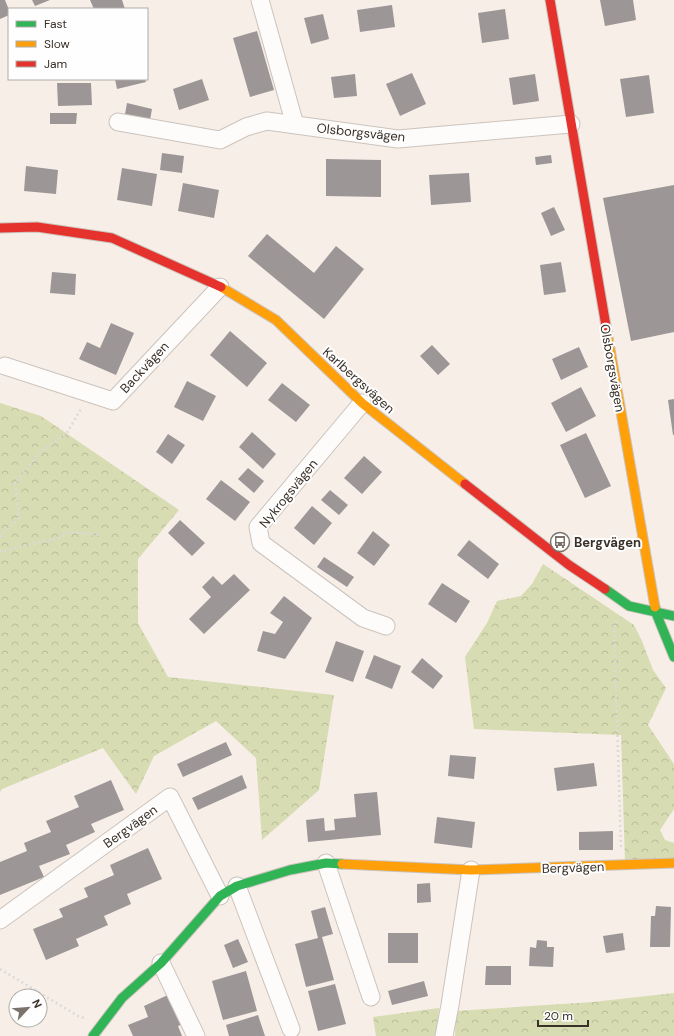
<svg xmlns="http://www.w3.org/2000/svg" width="674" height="1036" viewBox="0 0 674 1036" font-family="'DM Sans',sans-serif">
<defs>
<pattern id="forest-crowns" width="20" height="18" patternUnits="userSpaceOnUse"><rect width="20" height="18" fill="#d7dcb2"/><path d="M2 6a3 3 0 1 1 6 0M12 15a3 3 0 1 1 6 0" fill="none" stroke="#b9bd99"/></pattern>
</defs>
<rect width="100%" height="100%" fill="#f6eee7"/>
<path fill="url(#forest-crowns)" d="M0,403L41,416L179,510L138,559V623L168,677L334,695L319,790L262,840L256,758L216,721L154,756L136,794L103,748L2,789L0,792Z
M543,564L634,625L642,641L653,670L666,688L648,725L674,764V809L660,830L665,840L674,843V859L625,861L621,735L474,729L465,657L487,623L497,601L521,596L532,584Z
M674,993V1036H455L456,1011L593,1002Z
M439,1008L436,1036H376L373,1017Z"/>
<path fill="#9c9697" d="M0,0H5L9,10V15L0,19Z
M32,0H50L35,6Z
M90,0H122L125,9H94Z
M600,0H633L636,20L605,26Z
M392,5L395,27L360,32L357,10Z
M505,9L509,39L482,43L478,13Z
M323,14L329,39L311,44L304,18Z
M257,31L274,90L250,97L233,38Z
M412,73L426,104L400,116L386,84Z
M355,74L357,96L334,98L331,77Z
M535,74L539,101L513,105L509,78Z
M649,75L654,113L626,117L620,79Z
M115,79H145L146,82L117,89Z
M202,79L209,100L179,110L173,89Z
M57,83H91L92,105L58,106Z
M127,103L152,109L150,120L125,114Z
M50,113H77L76,124H50Z
M162,153L184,156L182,173L160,170Z
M551,155L552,163L536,165L535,157Z
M326,159L381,160V197L326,196Z
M26,166L58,170L56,194L24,191Z
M122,168L157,174L152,206L117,200Z
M469,173L471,202L431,205L429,175Z
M183,183L219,190L214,218L178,211Z
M674,185V332L631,341L603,198Z
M554,207L565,230L551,236L541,213Z
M267,234L314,273L336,246L364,269L324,319L248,256Z
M561,262L566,292L544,295L540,265Z
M52,272L76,274L75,295L50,293Z
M111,323L134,333L116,375L79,359L87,342L100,348Z
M230,331L267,363L247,387L210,355Z
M432,345L450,364L438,375L420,356Z
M579,347L588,367L561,380L552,359Z
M187,381L216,396L203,421L174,407Z
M282,383L310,405L296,422L268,400Z
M581,387L596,416L566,432L551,403Z
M674,399V435H673L668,400Z
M252,432L276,454L263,469L239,447Z
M586,433L611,486L585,498L560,445Z
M168,434L185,445L172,464L156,452Z
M364,456L382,472L362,494L344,478Z
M248,468L264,481L254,493L238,479Z
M221,480L250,502L235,521L206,499Z
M330,490L348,505L339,515L321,500Z
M312,506L332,523L314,545L294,528Z
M180,520L205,543L192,556L168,533Z
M373,531L390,545L374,566L357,553Z
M469,540L499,564L488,579L457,555Z
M324,557L354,577L347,587L317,567Z
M234,574L250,590L204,634L189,619L211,597L202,587L213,576L222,585Z
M442,583L470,601L456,623L428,604Z
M284,596L312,618L285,659L257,651L263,631L275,634L283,622L270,613Z
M336,641L364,651L353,682L325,672Z
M374,655L401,666L392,689L365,678Z
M422,658L443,676L433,689L411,672Z
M226,742L232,755L183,777L177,764Z
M450,755L476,757L474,779L448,776Z
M594,763L597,786L557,791L554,768Z
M242,775L247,788L198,810L192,798Z
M111,780L124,810L91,824L95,832L66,845L70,854L39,866L44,877L0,895V862L27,851L24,843L51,832L46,821L79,807L74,796Z
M377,792L381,835L308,842L306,820L324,818L325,831L335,830L334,819L356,817L354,794Z
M437,817L475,822L472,848L434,843Z
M613,831V850H579V832Z
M148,848L162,879L127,894L131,904L104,916L108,925L76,939L79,946L46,960L33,929L63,917L59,909L88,897L84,888L114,875L110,865Z
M430,883L431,902L417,903V884Z
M656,906L671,907L670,947H650L651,916H655Z
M325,907L333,934L322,937L334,980L306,987L295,944L318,938L311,911Z
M388,933H418V963H388Z
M623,933L625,950L606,953L603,936Z
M238,939L248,962L233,968L224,945Z
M537,940L547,941V947H554L553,967L529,966L530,947L536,948Z
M486,966H511V985H485Z
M246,971L257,1011L223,1020L212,981Z
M424,981L428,996L392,1005L388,991Z
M335,984L346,1024L318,1031L308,991Z
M170,994L183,1024L178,1026L182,1036H133L128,1025L148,1017L144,1006Z
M258,1015L265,1036H229L226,1025Z"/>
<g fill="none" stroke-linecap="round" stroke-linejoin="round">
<g stroke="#cbc3bc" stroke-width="19">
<path id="street" d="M260,0L295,125
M118,122L220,140L246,127L267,121L398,139L571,124
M5,366L113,401L220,287
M362,403L258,527L261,543L363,618L386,626
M326,863L371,997
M237,886L291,1029
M0,920L170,797L220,896
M161,963L196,1036
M444,1036L450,1005L471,870"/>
</g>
<g stroke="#cbc3bc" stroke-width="11">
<path id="fast" d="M605,589L629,606L674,616
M655,607L656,613L674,657
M93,1036L122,998L161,963L220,896L237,886L290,870L326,863L342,864"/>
</g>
<g stroke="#cbc3bc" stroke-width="11">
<path id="slow" d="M221,287L276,320L362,403L465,484
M606,326L655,607
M342,864L471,870L674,863"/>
</g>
<g stroke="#cbc3bc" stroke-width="11">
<path id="jam" d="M550,0L606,326
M0,228L37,227L112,238L221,287
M465,484L569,565L605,589"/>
</g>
<path stroke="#dcdad8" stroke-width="2.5" stroke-dasharray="2 3" stroke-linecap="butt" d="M0,537L19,518L15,483L38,454L67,433L82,407
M0,551L2,552L22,546L56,539L70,532L101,535
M617,621L614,625L621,847
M0,969L78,1016L84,1018"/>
<use href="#street" stroke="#fefcfb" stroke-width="17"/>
<use href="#fast" stroke="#30b455" stroke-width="9"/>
<use href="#slow" stroke="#ff9f0a" stroke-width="9"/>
<use href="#jam" stroke="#e5322d" stroke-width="9"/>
</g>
<defs>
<g id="bus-ring" transform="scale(1)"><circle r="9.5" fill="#fefefe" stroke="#7b726b" stroke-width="1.5"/><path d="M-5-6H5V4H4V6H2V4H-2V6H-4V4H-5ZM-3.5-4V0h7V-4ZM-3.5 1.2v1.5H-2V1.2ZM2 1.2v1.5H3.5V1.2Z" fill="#7b726b"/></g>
</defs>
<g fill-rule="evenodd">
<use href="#bus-ring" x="560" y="542"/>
</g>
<g text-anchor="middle" stroke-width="4" stroke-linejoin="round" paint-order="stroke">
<g font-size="13" fill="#393028" stroke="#fefefe">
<text transform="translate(361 132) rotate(6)" y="5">Olsborgsvägen</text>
<text transform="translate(144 367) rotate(-47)" y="5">Backvägen</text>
<text transform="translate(613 368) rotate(80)" y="5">Olsborgsvägen</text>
<text transform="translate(359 380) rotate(42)" y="5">Karlbergsvägen</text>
<text transform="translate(288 493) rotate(-51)" y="5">Nykrogsvägen</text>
<text transform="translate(130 826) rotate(-36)" y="5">Bergvägen</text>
<text transform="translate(573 867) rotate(-2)" y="5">Bergvägen</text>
</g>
<g font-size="13" font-weight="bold" fill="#393028" stroke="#fefefe" text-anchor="start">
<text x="574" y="547">Bergvägen</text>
</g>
</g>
<rect x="8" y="8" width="140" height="72" fill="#fefefe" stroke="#afaca8"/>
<rect x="16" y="21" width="20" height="6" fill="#30b455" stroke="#afaca8"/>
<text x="44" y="28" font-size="12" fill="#393028">Fast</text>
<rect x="16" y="41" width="20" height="6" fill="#ff9f0a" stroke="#afaca8"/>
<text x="44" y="48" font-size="12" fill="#393028">Slow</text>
<rect x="16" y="61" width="20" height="6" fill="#e5322d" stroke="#afaca8"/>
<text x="44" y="68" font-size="12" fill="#393028">Jam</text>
<g transform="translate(28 1008) rotate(64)"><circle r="19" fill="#fefefe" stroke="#afaca8"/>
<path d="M0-3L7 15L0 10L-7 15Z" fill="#7b726b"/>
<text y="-6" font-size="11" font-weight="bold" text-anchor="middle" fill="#393028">N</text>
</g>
<path d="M538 1020v6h50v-6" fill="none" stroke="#393028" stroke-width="2"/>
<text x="544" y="1020" font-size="12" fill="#393028" stroke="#fefefe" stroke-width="3" paint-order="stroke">20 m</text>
</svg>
